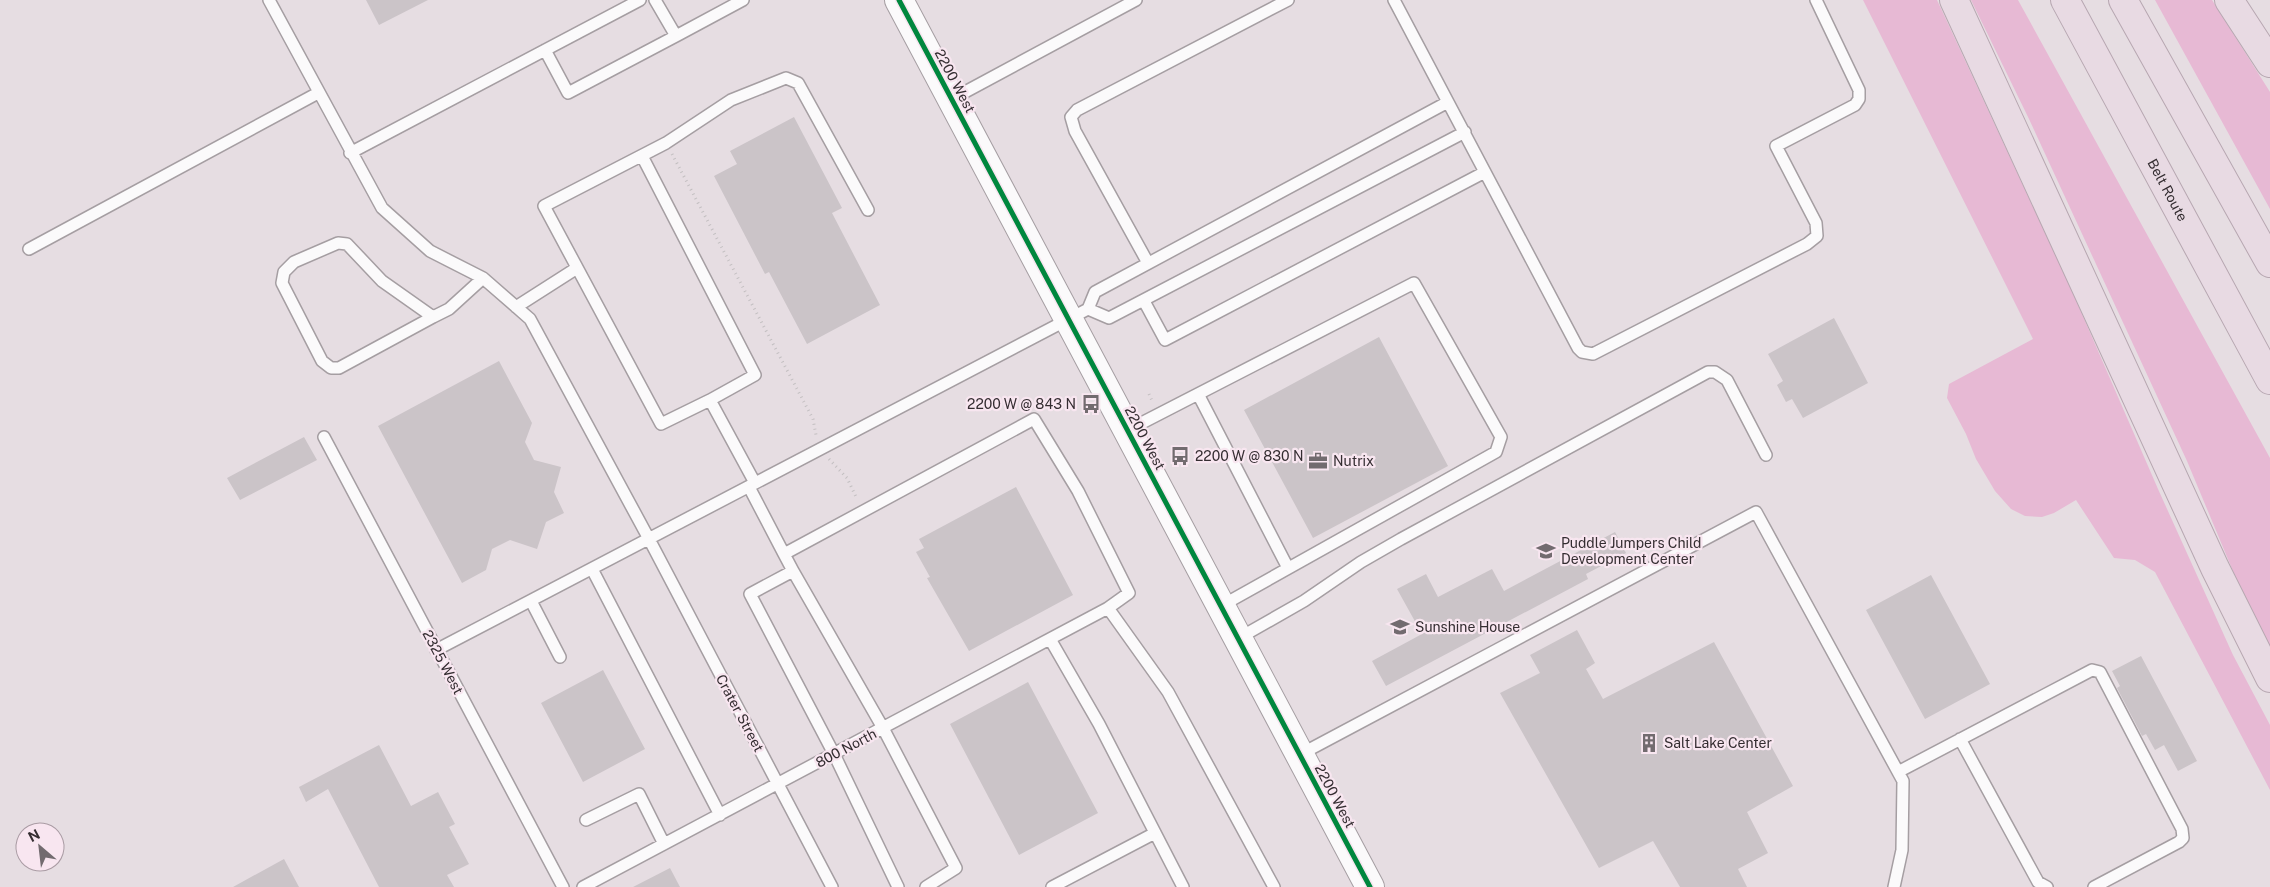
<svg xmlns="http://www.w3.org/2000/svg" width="2270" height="887" viewBox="0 0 2270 887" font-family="'Public Sans',sans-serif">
<rect width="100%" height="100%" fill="#e6dde2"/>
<path fill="#e7b9d4" d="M1863,0H1937L2072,291L2158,489L2233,655L2270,725V790L2155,572L2135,560L2114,558L2076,500L2054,513L2042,517L2025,516L2011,509L1995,491L1976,459L1966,434L1947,398L1949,384L2033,339Z
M1971,0H2018L2270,458V650L2240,588L2187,461L2029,119Z
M2155,0H2212L2270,92V209Z"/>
<path fill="#cbc4c8" d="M366,0H428L379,25Z
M794,117L842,208L832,213L880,305L807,344L769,272L765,274L714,176L737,164L730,151Z
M1834,318L1868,383L1803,418L1792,399L1786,402L1777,385L1783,381L1768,354Z
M1379,337L1448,466L1313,538L1244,410Z
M499,361L532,423L525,442L534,460L561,467L554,492L564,513L546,522L537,549L510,540L492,549L486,570L462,583L378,426Z
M304,437L317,460L240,500L227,478Z
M1016,487L1073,595L969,651L927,578L930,577L916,552L924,548L919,539Z
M1615,532L1626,553L1586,574L1588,579L1386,686L1372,661L1422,634L1397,589L1426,574L1438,597L1492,569L1504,591Z
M1931,575L1990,684L1925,719L1866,610Z
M1577,630L1595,663L1586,669L1603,699L1714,642L1793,786L1747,812L1768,853L1738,869L1747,887H1680L1653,841L1599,868L1500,693L1540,673L1530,655Z
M2141,656L2197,761L2178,771L2164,745L2155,750L2146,734L2142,736L2117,688L2120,686L2112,671Z
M603,670L645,749L583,782L541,703Z
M1028,682L1098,813L1019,855L950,724Z
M379,745L411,806L438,792L455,824L449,827L469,864L447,875L454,887H379L328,789L306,802L299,787Z
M284,859L299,887H233Z
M670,868L680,887H633Z"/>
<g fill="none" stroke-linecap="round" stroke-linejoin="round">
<g stroke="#a59ea2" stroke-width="14">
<path id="service" d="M269,0L382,208L430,251L483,278L530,319L649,539L832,887
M655,0L676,36L743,0
M1394,0L1578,348L1582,352L1593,354L1807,244L1817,236L1816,223L1776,146L1855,105L1859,99V90L1816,0
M545,50L568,93L676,36
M952,99L1136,0
M350,153L640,0
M642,156L755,375L710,400
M29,249L318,93
M1148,263L1075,131L1071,117L1077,110L1288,0
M1144,301L1165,340L1485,172
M516,307L577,268
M1088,309L1109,318L1465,132
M433,317L382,281L347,244L338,243L294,262L284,272L282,283L322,361L331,368H339L433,317L449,309L483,278
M1198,394L1288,568
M1128,430L1414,283L1501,437L1496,452L1221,606
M324,437L563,887
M755,483L710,400L661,424L544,206L666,143L731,100L786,78L798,83L868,210
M749,487L784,554L1034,419L1078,491L1129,593L1108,608L1168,692L1274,887
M784,554L793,571L750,594L834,754L898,887
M592,569L720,815
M793,571L883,728L956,868L926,887
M531,601L560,657
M1239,638L1304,601L1361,562L1401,539L1708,372H1715L1727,380L1766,455
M1050,639L1099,724L1183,887
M436,650L1088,309L1095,292L1448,102
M1960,739L2038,882L2047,887
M1301,754L1756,512L1903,781L1902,850L1894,887
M1898,772L2092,670L2100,672L2182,829L2183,838L2179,842L2094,887
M586,820L639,794L664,844
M583,887L1108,608
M1052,887L1155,833"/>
</g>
<g stroke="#a59ea2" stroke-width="30">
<path id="tertiary" d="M899,0L1370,887"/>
</g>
<g stroke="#b7a7b1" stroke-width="30">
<g id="motorway">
<path d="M1954,0L2215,568L2270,678"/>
<path id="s1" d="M2065,0L2270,380"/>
<path d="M2123,0L2270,263"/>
<path d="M2229,0L2270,63"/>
</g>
</g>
<path stroke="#c3bfc1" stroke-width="3" stroke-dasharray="1 4" stroke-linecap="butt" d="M672,154L813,419L816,435
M1149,394L1153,403
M829,459L847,478L857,499"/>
<use href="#service" stroke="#fbfafb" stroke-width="11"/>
<use href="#tertiary" stroke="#fbfafb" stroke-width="28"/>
<use href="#motorway" stroke="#e8dae3" stroke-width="28"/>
<g stroke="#f8e6f0" stroke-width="8">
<path id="cycleway" d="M899,0L1370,887"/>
</g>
<use href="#cycleway" stroke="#00873e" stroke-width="5"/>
</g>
<defs>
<g id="bus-bare" transform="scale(1.5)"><path d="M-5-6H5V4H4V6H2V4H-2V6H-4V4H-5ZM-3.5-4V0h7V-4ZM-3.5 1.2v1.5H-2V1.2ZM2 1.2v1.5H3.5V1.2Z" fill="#726b6f" stroke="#f8e6f0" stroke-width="2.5" paint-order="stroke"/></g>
<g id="office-bare" transform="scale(1.5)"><path d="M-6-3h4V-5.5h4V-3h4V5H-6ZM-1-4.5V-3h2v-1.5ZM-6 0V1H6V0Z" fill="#726b6f" stroke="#f8e6f0" stroke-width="2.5" paint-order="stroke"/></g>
<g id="school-bare" transform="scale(1.5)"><path d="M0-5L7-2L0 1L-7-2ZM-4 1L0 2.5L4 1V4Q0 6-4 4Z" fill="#726b6f" stroke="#f8e6f0" stroke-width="2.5" paint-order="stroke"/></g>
<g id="building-bare" transform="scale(1.5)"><path d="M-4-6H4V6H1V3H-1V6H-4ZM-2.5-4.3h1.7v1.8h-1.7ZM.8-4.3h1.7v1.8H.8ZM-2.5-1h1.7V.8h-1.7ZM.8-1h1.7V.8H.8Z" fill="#726b6f" stroke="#f8e6f0" stroke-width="2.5" paint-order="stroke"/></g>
</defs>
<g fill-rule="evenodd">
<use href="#bus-bare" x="1091" y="404"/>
<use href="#bus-bare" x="1180" y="456"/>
<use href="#office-bare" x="1318" y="461"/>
<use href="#school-bare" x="1546" y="551"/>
<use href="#school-bare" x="1400" y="627"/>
<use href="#building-bare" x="1649" y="743"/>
</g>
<g text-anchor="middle" stroke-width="4.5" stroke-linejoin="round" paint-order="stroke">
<g font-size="14" fill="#342d31" stroke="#f8e6f0">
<text transform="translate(955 81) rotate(62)" y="5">2200 West</text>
<text dy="5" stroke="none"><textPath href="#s1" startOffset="216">Belt Route</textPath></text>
<text transform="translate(1145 438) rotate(62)" y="5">2200 West</text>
<text transform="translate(443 662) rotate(62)" y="5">2325 West</text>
<text transform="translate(740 713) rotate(62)" y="5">Crater Street</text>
<text transform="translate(846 748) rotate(-28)" y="5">800 North</text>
<text transform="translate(1335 796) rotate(62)" y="5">2200 West</text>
</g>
<g font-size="14" fill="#342d31" stroke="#f8e6f0" text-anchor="start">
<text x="1076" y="409" text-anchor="end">2200 W @ 843 N</text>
<text x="1195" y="461">2200 W @ 830 N</text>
<text x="1333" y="466">Nutrix</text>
<text x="1561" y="548">Puddle Jumpers Child<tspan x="1561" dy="16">Development Center</tspan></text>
<text x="1415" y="632">Sunshine House</text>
<text x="1664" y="748">Salt Lake Center</text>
</g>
</g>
<g transform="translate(40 847) rotate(332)"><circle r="24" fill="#f8e6f0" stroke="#aa9ca4"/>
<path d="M0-4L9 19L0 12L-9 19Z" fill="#726b6f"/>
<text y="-8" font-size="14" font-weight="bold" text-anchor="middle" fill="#342d31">N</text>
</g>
</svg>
